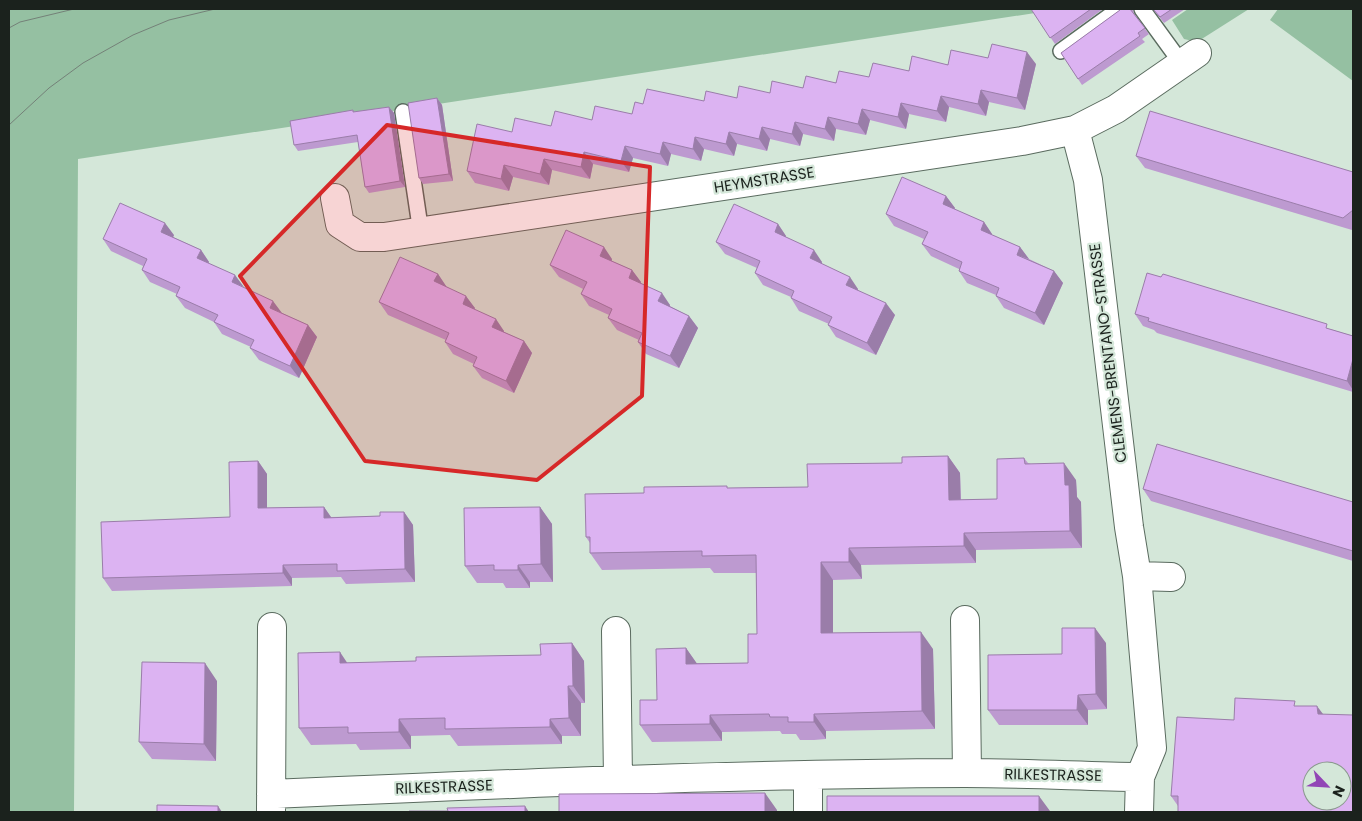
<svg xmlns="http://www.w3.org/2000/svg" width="1362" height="821" viewBox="0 0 1362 821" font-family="Poppins,sans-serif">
<rect width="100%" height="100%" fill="#d4e7d9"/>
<path fill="#95c0a2" d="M9,9H1040L1035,13L78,159L74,812H9Z
M1188,9H1249L1197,42L1184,39L1172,20Z
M1278,9H1353V81L1270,20Z"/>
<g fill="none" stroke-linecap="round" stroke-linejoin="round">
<g stroke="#5a6b5f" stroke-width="18">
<path id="lane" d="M1142,9L1182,64
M1061,51L1119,9
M403,112L421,233"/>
</g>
<g stroke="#5a6b5f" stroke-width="30">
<path id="street" d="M1075,130L1088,180L1129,527L1137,576L1152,748L1140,777L1139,812
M335,198L340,224L360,237H384L1022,141L1075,130L1116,109L1197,53
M1137,576L1171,577
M965,620L967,773
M616,631L618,779
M808,775V812
M271,794C502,784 733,774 965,773C1023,773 1081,776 1140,777
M271,811L272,627"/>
</g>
<use href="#lane" stroke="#fff" stroke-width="15"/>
<use href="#street" stroke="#fff" stroke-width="28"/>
<path stroke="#748178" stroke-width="1" d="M9,28L20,22L74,9
M9,125L49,88L83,63L133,35L169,20L215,9"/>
</g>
<path fill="#bd9ad0" d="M1031,9H1103L1055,44Z
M1121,9H1133L1134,14L1149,34L1142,39L1145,42L1082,85L1061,53L1120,10Z
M1153,9H1185L1164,23Z
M988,58L1036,64L1025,110L989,102L986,116L949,107L946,122L909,114L906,129L870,120L866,135L836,129L834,141L803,134L800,146L770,139L767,151L737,144L734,156L704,149L701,161L671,154L668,166L633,158L629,172L593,164L590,179L552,170L549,185L513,177L509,191L475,183L467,171L512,132L632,114L643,104L704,101L737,98Z
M437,98L442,105L453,181L423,184L419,178Z
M389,107L394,113L405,187L369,193L365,187L358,142L298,151L294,145L353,110L354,112Z
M1136,156L1353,172V229L1352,230L1145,168Z
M946,196L955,208L954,209L984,222L992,234V235L1020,247L1029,259L1054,271L1063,283L1044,325L1004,308L996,296V295L967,283L959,271V269L931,256L922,244L924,239L894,226L886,214Z
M778,224L786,236V237L822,262V264L858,289V290L895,315L876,355L836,337L828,325L829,324L799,311L791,298V297L763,285L755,273L757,268L725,254L716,242Z
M174,235L173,237L201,250L209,262L208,263L282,313L308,325L317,337L299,378L259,360L250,348L251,347L222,334L214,322L185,308L176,296L177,294L150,282L142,270L143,266L111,251L103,239Z
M612,259V261L632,270L641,282V283L670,305V306L689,316L698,328L679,368L646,354L638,342L639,340L617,330L608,318L609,315L589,306L581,294L583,289L559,277L550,265Z
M438,274L446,286L475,308L474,309L504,331V332L524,341L532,353L514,393L482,378L473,366L474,364L453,354L445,342L446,340L388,315L379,302Z
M1135,314L1330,329L1353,336V392L1157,333L1154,330L1143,326Z
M948,456L960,473L961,500L997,499L1024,458L1028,463L1076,480L1077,497L1081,502L1082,548L976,550V563L861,565L862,579L833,580V633L933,649L935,729L826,731V739L814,740H800L796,734H782L780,731L722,732V741L652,742L640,725L657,700L686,648L696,663H748L757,634L756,573H714L710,568L602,570L590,553V543L586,537L644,493L728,488L808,487L902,463Z
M258,461L267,474V508L324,507L331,517L380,516L404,512L413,525L415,582L346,584L341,577L292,578V586L112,591L103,578L230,517Z
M1143,489L1353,502V561L1151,501Z
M540,507L552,524L553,582H530V588H506L503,583H477L465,566Z
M572,643L584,661L585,703H581V736H562V744L458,746L450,735L411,736V749L360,750L356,744L311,745L299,728L347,663L416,661L541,655Z
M1106,643L1107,709L1088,710V725H999L988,710Z
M217,681L216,761L152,759L139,742Z
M1295,701L1178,806L1171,796L1234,720Z"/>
<path fill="#9a7da9" d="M1027,52L1036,64L1025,110L1017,98Z
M981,90L989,102L986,116L978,104Z
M941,96L949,107L946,122L937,111Z
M437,98L442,105L453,181L449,174Z
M901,103L909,114L906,129L898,117Z
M389,107L394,113L405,187L400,181Z
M862,109L870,120L866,135L858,124Z
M828,117L836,129L834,141L825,129Z
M795,122L803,134L800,146L792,134Z
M762,127L770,139L767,151L759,139Z
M729,132L737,144L734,156L726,144Z
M695,137L704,149L701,161L693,149Z
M663,142L671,154L668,166L660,154Z
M625,146L633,158L629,172L621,161Z
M584,152L593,164L590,179L581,167Z
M544,159L552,170L549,185L540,174Z
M504,165L513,177L509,191L501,179Z
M946,196L955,208L951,216L943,204Z
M984,222L992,234L989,242L981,230Z
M165,223L174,235L170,244L161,232Z
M778,224L786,236L783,244L775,232Z
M604,247L612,259L609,268L600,256Z
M1020,247L1029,259L1017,255Z
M201,250L209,262L205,270L197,258Z
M814,250L822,262L818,270L810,258Z
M632,270L641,282L637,290L629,278Z
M1054,271L1063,283L1044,325L1035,313Z
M438,274L446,286L443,293L434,281Z
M235,275L244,287L232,282Z
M850,277L858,289L854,297L846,285Z
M662,293L670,305L667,313L658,301Z
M466,296L475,308L471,316L463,304Z
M273,301L282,313L270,308Z
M886,303L895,315L876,355L867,343Z
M689,316L698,328L679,368L670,356Z
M496,319L504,331L501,339L492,327Z
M308,325L317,337L299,378L290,366Z
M524,341L532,353L514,393L506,381Z
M1353,359V390L1347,381Z
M948,456L960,473L961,517L949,500Z
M258,461L267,474V521L258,508Z
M1064,463L1076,480L1077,497L1081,502L1082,548L1070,531L1065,485Z
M324,507L333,520L324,518Z
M540,507L552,524L553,582L541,564Z
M404,512L413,525L415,582L405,569Z
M964,533L976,550V563L964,546Z
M849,548L861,565L862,579L849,562Z
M821,562L833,580V650L821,633Z
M283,565L292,578V586L283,573Z
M518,565L530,582V588L518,570Z
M1095,628L1106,643L1107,709L1096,694Z
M921,632L933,649L935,729L922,711Z
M572,643L584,661L585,703L573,686Z
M686,648L698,665L686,664Z
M340,652L352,670L340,663Z
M205,663L217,681L216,761L204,744Z
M568,686L581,703V736L569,718Z
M1078,695L1088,710V725L1077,710Z
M1317,706L1326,718L1318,714Z
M814,714L826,731V739L814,722Z
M710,715L722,732V741L710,724Z
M399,719L411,736V749L399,732Z
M550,719L562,736V744L550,727Z
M765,793L777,810V812H765Z
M1039,796L1050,811V812H1039Z
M218,806L222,812H218Z
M525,806L529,812H525Z"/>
<path fill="#dcb3f2" stroke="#9a7da9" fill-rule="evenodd" d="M1031,9H1091L1050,38Z
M1121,9H1130L1145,28L1138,33L1140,36L1078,79L1061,53L1120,10Z
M1153,9H1172L1160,17Z
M992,44L1027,52L1017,98L981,90L978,104L941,96L937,111L901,103L898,117L862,109L858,124L828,117L825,129L795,122L792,134L762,127L759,139L729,132L726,144L695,137L693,149L663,142L660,154L625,146L621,161L584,152L581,167L544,159L540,174L504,165L501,179L467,171L477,124L512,132L515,118L551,126L555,111L592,120L595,106L632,114L635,102L643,104L647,89L704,101L706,91L737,98L739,86L770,93L772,81L803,88L806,76L836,83L839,71L869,77L873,63L909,71L912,56L948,65L951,50L988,58Z
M437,98L449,174L419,178L408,103Z
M389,107L400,181L365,187L357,135L294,145L290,121L353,110V112Z
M1150,111L1353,172V210L1343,218L1136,156Z
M902,177L946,196L943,204L984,222L981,230L1020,247L1017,255L1054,271L1035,313L996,296L999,288L959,271L962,262L922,244L928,232L886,214Z
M120,203L165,223L161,232L201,250L197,258L235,275L232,282L273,301L270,308L308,325L290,366L250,348L254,340L214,322L218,315L176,296L180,287L142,270L147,259L103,239Z
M734,204L778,224L775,232L814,250L810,258L850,277L846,285L886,303L867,343L828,325L832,317L791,298L794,291L755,273L760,261L716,242Z
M566,230L604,247L600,256L632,270L629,278L662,293L658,301L689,316L670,356L638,342L642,333L608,318L612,309L581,294L587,282L550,265Z
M400,257L438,274L434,281L466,296L463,304L496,319L492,327L524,341L506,381L473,366L477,357L445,342L449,333L379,302Z
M1147,273L1161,277L1163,274L1327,324L1326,328L1353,336V359L1347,381L1148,321L1149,318L1135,314Z
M1157,444L1353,502V551L1143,489Z
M948,456L949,500L997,499V459L1024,458L1025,464L1064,463L1065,485H1069L1070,531L964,533V546L849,548V562H821V633L921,632L922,711L814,714V722H788V717H770L769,714L710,715V724L640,725V700H657L656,649L686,648V664L748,663V634H757L756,555L702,556V551L590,553V537H586L585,494L644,493V487L727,486V488L808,487L807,464L902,463V457Z
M258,461V508L324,507V518L380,516V512H404L405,569L337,571V564L283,565V573L103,578L101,522L230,517L229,462Z
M540,507L541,564L518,565V570H494V565L465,566L464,508Z
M1062,628H1095L1096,694L1078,695L1077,710H988V655L1062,654Z
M572,643L573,686H568L569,718L550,719V727L445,729V718L399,719V732L348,733V727L299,728L298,653L340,652V663L416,661V657L541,655L540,644Z
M142,662L205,663L204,744L139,742Z
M1235,698L1295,701L1294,706H1317L1318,714L1353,715V812H1178V796H1171L1177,717L1234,720ZM1312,771H1342V801H1312Z
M765,793V812H559V794Z
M827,796H1039V812H827Z
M157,805L218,806V812H157Z
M525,806V812H409V811H448L447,808Z"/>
<path fill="#d62828" fill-opacity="0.2" stroke="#d62828" stroke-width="4" stroke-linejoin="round" d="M387,125L650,167L642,396L537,480L365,461L240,276Z"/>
<g text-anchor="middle" stroke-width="4.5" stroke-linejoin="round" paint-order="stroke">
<g font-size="15" fill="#1b221d" stroke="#d4e7d9">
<text transform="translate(764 180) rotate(-9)" y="5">HEYMSTRASSE</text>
<text transform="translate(1108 353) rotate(-97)" y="5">CLEMENS-BRENTANO-STRASSE</text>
<text transform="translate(1053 775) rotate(1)" y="5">RILKESTRASSE</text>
<text transform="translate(444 787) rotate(-2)" y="5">RILKESTRASSE</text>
</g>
</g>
<rect width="1362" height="821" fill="none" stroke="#1b221d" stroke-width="20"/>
<g transform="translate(1327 786) rotate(115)"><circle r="24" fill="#d4e7d9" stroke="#8a988e"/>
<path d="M0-4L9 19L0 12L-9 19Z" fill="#9245b6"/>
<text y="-8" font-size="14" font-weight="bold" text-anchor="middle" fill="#1b221d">N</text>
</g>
</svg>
